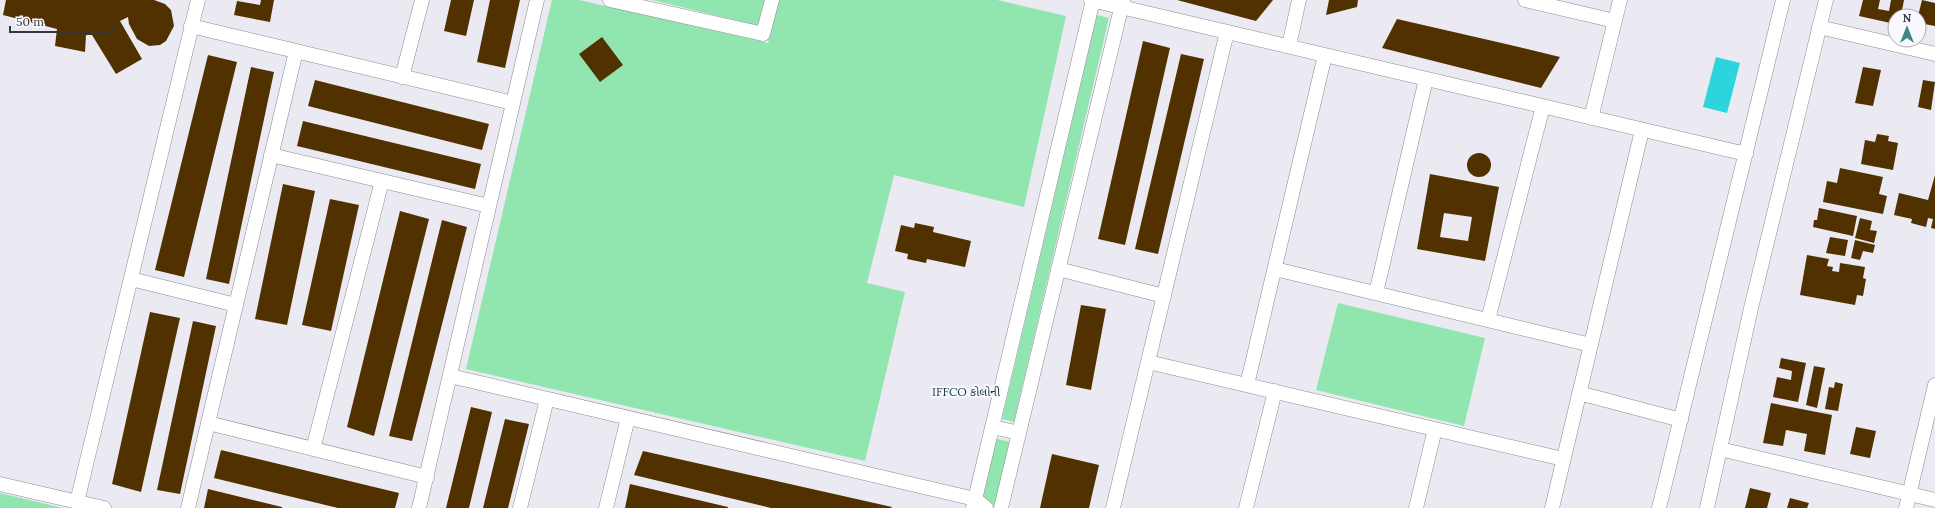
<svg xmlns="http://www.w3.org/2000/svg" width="1935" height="508" viewBox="0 0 1935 508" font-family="Lora,'Noto Sans Gujarati',serif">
<rect width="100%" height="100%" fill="#ebeaf3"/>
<path fill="#91e5ae" d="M552,0H579L768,43L778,0H997L1066,16L1024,207L894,175L867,283L905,292L865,461L466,369Z
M652,0H765L760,26Z
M1097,15L1109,18L1014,422L1002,419Z
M1338,303L1485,338L1464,426L1316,390Z
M994,438L1010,442L995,508H978Z
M0,493L63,508H0Z"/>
<path fill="#2cd5dc" d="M1716,57L1740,63L1727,113L1703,107Z"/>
<path fill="#523100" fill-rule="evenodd" d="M6,0H154L165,4L171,10L174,26L166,41L160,45L149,46L137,39L129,24L128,17L120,21L142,59L116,74L92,35H86L85,52L55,46L57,29L3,15Z
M261,0H274L270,22L234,15L237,1L260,5Z
M451,0H474L466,36L444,31Z
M490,0H520L505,68L477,62Z
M1177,0H1273L1256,21Z
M1329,0H1358L1357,7L1326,15Z
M1863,0H1880L1878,9L1889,11L1891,0H1904L1901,16H1895V24L1859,16Z
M1922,0L1935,3V26L1919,23L1918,16Z
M1397,19L1506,44L1560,57L1541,88L1382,48Z
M602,37L623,65L600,82L579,54Z
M1143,41L1170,48L1125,245L1098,239Z
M1181,54L1204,59L1158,254L1135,249Z
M208,55L237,62L184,277L155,270Z
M251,67L274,72L229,284L206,279Z
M1863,67L1881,70L1873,106L1855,103Z
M315,80L489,124L482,150L308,106Z
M1923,80L1935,82L1931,110L1918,107Z
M303,121L481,164L475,189L297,146Z
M1877,134L1889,136L1888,141L1898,143L1893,170L1861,164L1865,140L1875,142Z
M1467 165a12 12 0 1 1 24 0a12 12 0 1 1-24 0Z
M1840,168L1883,177L1879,194L1887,196L1883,214L1823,202L1827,181L1837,183Z
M1430,174L1499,187L1485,261L1417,249ZM1444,213L1472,217L1468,241L1440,237Z
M1935,175V229L1931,228L1933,219L1928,218L1926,227L1911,223L1912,219L1894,215L1899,193L1928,200Z
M283,184L315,191L287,325L255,319Z
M330,199L359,205L331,331L302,325Z
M1819,208L1857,216L1853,236L1813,227L1814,220H1817Z
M400,211L429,219L374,436L347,427Z
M1860,218L1872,221L1870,230L1877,231L1874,243L1855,238Z
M442,220L467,227L412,441L389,436Z
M915,223L934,227L933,232L971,241L965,267L927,259L926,263L907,259L908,254L895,251L901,225L914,228Z
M1830,237L1848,240L1845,256L1826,253Z
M1855,240L1875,245L1873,253L1863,251L1860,260L1851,258Z
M1807,255L1829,259L1827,266L1833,267L1832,271L1839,272L1840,263L1865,267L1863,278L1866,279L1863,296L1857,295L1855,305L1800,295Z
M1081,305L1106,309L1091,390L1066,385Z
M150,312L180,318L141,492L112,484Z
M193,321L216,326L180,494L157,490Z
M1781,358L1806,363L1798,402L1773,397L1777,377L1791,380L1792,371L1779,368Z
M1814,366L1825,368L1817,408L1806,405Z
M1835,382L1843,384L1838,411L1825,409L1829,387L1834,388Z
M1771,403L1832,415L1825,455L1804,451L1807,434L1786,430L1783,446L1763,443Z
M471,407L492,412L469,508H446Z
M505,419L529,424L508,508H483Z
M1856,427L1876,431L1870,458L1850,454Z
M221,450L399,493L395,508H338L214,478Z
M643,451L892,507L891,508H771L634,475Z
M1052,454L1099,465L1089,508H1040Z
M630,484L728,507V508H625Z
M1750,488L1771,493L1767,508H1745Z
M208,489L282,507V508H204Z
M1790,498L1809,503L1807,508H1787Z"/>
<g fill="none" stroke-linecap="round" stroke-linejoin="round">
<g stroke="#8b8b93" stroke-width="15">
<path id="minor" d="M610,0L763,34L772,0
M1091,0L1746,154
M1525,0L1615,21
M191,26L513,103
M1819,27L1935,54
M1289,46L1299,0
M402,77L422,0
M1591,118L1620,0
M271,155L489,206
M1058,269L1164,296
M1275,269L1591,345
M131,279L236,305
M1376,293L1426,79
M1488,320L1543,106
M1148,362L1563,459
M450,376L975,499L986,508
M1247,385L1325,55
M1579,393L1681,420
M208,423L427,477
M992,427L1019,433
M313,449L382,181
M1720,449L1935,500
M0,484L104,508
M77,502L198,0
M188,508L296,51
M419,508L537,0
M520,508L547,399
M606,508L628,418
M973,508L1093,0
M1001,508L1123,0
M1113,508L1227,32
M1246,508L1275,391
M1416,508L1435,429
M1552,508L1642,130
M1659,508L1783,0
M1707,508L1751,308L1826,0
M1906,508L1935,385"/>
</g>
<use href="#minor" stroke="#fff" stroke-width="14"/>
</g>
<g text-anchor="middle" stroke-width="4" stroke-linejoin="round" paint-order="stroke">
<g font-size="12" fill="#1a3d3c" stroke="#f8f8fe">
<text x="966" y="396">IFFCO કોલોની</text>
</g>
</g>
<g transform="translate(1907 28)"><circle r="19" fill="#f8f8fe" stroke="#aaaab0"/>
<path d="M0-3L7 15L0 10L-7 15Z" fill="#3d8684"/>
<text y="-6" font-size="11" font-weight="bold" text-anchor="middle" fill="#36363a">N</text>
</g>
<path d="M10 26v6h102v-6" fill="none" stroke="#36363a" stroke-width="2"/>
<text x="16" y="26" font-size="12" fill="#36363a" stroke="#f8f8fe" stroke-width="3" paint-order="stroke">50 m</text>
</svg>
